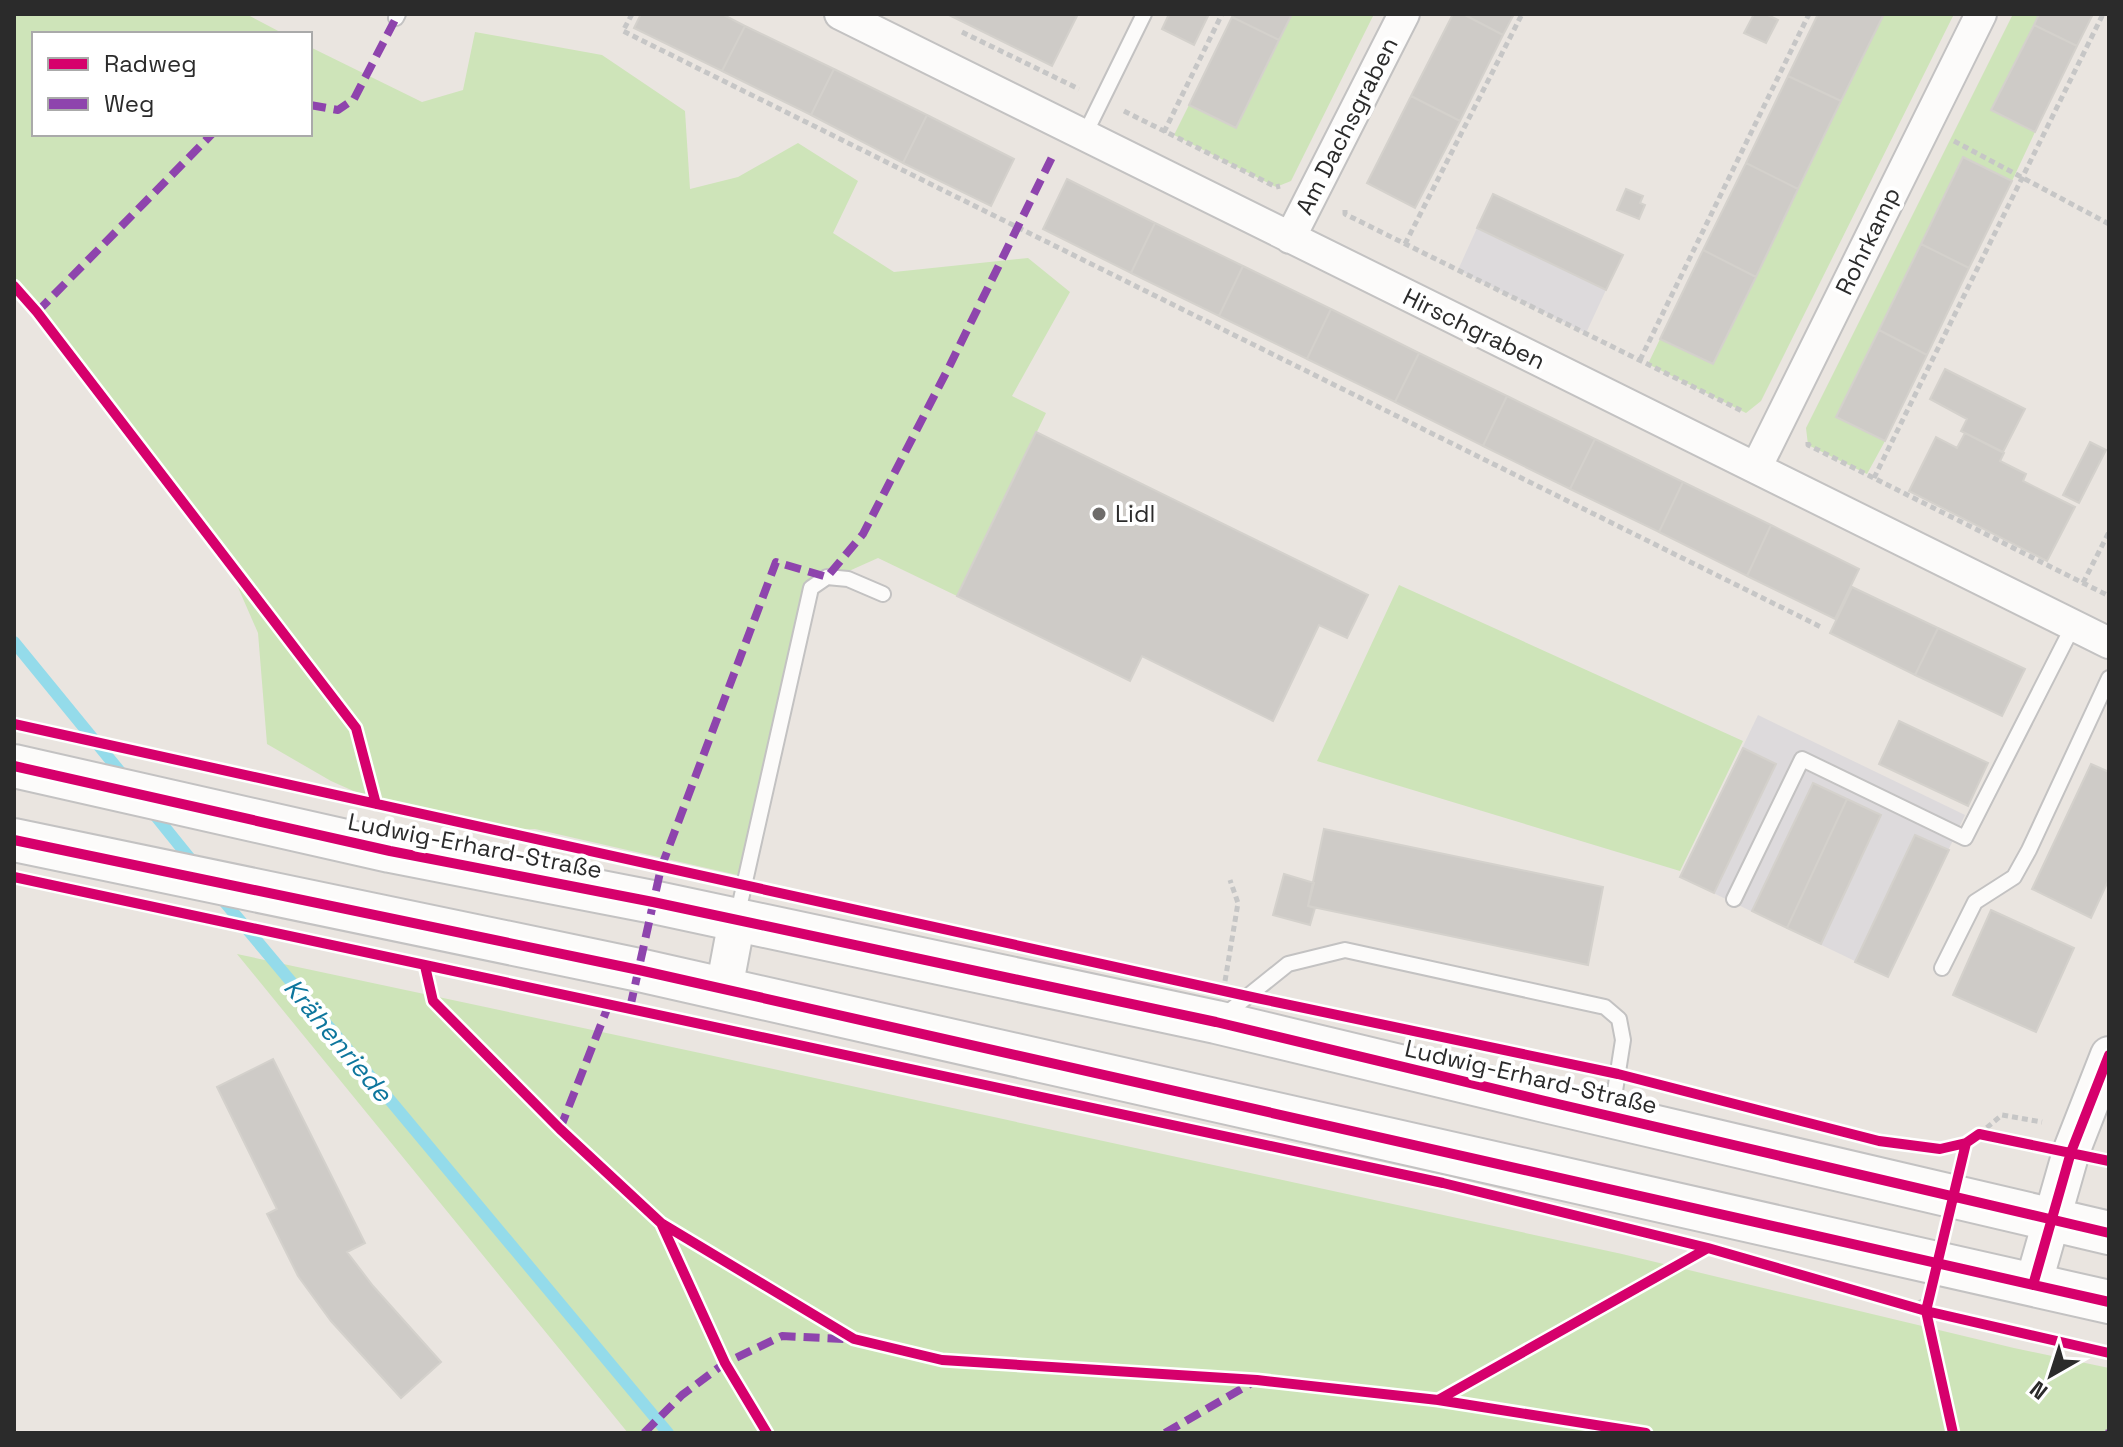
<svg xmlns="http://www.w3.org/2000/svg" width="2123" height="1447" viewBox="0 0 2123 1447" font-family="'Space Grotesk',sans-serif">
<rect width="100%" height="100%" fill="#eae5e0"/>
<path fill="#dddadc" d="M1477,228L1606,290L1586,333L1458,270Z
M1758,715L1965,815L1888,977L1680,877Z"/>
<path fill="#cee4b9" d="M14,14H246L284,34H34V134H310V47L422,102L463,90L475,32L602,55L685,111L690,189L738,177L798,143L858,181L833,233L894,272L1028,258L1070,292L1012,396L1046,413L957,596L878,558L811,588L746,877L535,829L483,831L412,817L331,781L267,744L258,633L220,546L37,312L14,286Z
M1292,14H1374L1291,181L1276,187L1174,135L1189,105L1236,127Z
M1884,14H1954L1761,401L1746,413L1648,364L1660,339L1713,364Z
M2013,14H2039L1992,109L2035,132L2012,181L1963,158L1836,417L1885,441L1867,474L1808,445L1806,428Z
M1399,585L1743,741L1680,871L1317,761Z
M237,954L700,1053L1622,1254L2014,1348L2109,1368V1433H628Z"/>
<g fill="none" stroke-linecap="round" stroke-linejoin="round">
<path stroke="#94dbea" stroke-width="12" d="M14,642L126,779
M150,809L196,866
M217,893L668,1433"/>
</g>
<path fill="#cecbc7" stroke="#d4d1cc" stroke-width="2" d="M641,14H722L745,26L722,71L634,28Z
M947,14H1072L1077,16L1052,66Z
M1169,14H1209L1194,45L1162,29Z
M1234,14H1292L1279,40L1232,17Z
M1453,14H1463L1503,35L1460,121L1411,96Z
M1463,14H1514L1503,35Z
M1754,14H1766L1778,20L1766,43L1744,33Z
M1818,14H1884L1841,101L1788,76Z
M2039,14H2093L2077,46L2034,25Z
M1232,17L1279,40L1236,128L1189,105Z
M2034,25L2077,46L2035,132L1991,110Z
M745,26L834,69L811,115L722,71Z
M834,69L927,115L903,163L811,115Z
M1788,76L1841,101L1798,189L1746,163Z
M1411,96L1460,121L1415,208L1367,183Z
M927,115L1014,159L991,206L903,163Z
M1963,157L2012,181L1969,268L1921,244Z
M1746,163L1798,189L1756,277L1703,250Z
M1067,179L1155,223L1131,273L1043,229Z
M1626,189L1643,196L1640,203L1645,205L1639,219L1617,210Z
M1493,194L1623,255L1606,290L1477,228Z
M1155,223L1243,266L1219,316L1131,273Z
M1921,244L1969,268L1927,355L1879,330Z
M1703,250L1756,277L1713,364L1660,339Z
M1243,266L1331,309L1307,359L1219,316Z
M1331,309L1419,353L1395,402L1307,359Z
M1879,330L1927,355L1885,441L1836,417Z
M1419,353L1507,396L1483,446L1395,402Z
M1945,369L2025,409L2003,452L1961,431L1967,419L1930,399Z
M1507,396L1595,439L1570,489L1483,446Z
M1036,432L1368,595L1347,638L1319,625L1273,721L1142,656L1130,681L957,596Z
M1965,433L2004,453L2000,461L2026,474L2023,481L2075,507L2047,561L1909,491L1936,437L1957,448Z
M1595,439L1683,482L1659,532L1570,489Z
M2090,442L2106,450L2079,503L2063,495Z
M1683,482L1771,525L1747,576L1659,532Z
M1771,525L1859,569L1835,619L1747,576Z
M1852,587L1938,628L1915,675L1830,633Z
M1938,628L2025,669L2002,716L1915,675Z
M1899,721L1988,763L1968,806L1879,764Z
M1743,748L1776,764L1714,893L1680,877Z
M2091,764L2109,772V879L2091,918L2032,889Z
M1813,783L1847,799L1787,928L1752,911Z
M1847,799L1881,815L1821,944L1787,928Z
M1324,829L1603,887L1588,965L1308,906Z
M1915,835L1949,850L1888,977L1855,962Z
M1284,874L1314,883L1308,906L1315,908L1310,925L1273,915Z
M1991,910L2074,948L2036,1032L1953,995Z
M273,1059L365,1243L347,1252L373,1286L441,1362L401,1398L331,1321L298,1276L267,1214L277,1209L217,1087Z"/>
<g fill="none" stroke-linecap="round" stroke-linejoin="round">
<g stroke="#c3c2c2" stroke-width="18">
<path id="service" d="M396,18L398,14
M1084,136L1144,14
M1734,899L1802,759L1965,838L2073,626
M737,917L811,588L827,577L848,579L883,594
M1942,968L1975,902L2014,877L2029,850L2109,678
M1222,1017L1288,964L1345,950L1605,1007L1619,1019L1623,1040L1615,1091L1617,1113"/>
</g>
<g stroke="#c3c2c2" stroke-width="34">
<path id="minor" d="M840,14L2109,643
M1290,238L1404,14
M1756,468L1981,14"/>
</g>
<g stroke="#c3c2c2" stroke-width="40">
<path id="tertiary" d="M724,989L737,920
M2033,1285L2071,1152L2109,1055"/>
</g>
<g stroke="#c3c2c2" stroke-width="46">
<path id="secondary" d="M14,766L390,851L653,902L1216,1022L1541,1100L2109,1233
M14,840L639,970L2109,1302"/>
</g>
<path stroke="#c6c6c6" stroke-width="5" stroke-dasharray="6 4" stroke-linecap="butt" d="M632,14L623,31L1821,627
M962,32L1079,89
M1124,111L1276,187L1280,186
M1164,132L1222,14
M1954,141L2109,224
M1345,210V214L1744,412
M1405,244L1522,14
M1640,360L1809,14
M1808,442V445L2109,596
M1874,478L2103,14
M2083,583L2109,532
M1225,981L1238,903L1230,880
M1979,1134L2002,1115L2042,1122
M1919,1300L1926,1311"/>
<use href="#service" stroke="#fcfbfa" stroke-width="14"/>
<use href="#minor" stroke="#fcfbfa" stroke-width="30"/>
<use href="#tertiary" stroke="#fcfbfa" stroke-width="36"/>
<use href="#secondary" stroke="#fcfbfa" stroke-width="42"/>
<path stroke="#8e44ad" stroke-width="8" stroke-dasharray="16 8" stroke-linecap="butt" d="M310,105L338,110L354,99L396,18
M37,312L212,134
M630,1008L661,868L776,562L827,577L863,534L949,367L1055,151
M560,1129L609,1004
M644,1433L682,1395L725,1363L782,1336L846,1339
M1165,1433L1255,1381
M2108,1433L2109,1432"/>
<g stroke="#fff" stroke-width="15">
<path id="cycleway" d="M14,286L37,312L356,728L376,804
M14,724L1247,996L1618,1074L1879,1141L1940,1149L1966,1143L1979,1134L2109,1161
M14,766L390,851L653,902L1216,1022L1541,1100L2109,1233
M14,840L639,970L2109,1302
M14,877L1443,1183L1708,1248L1926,1311L2109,1353
M425,966L433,1001L560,1129L661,1223L725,1363L767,1433
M661,1223L854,1339L942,1360L1257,1380L1438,1400L1646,1433
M2033,1285L2071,1152L2109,1055
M1438,1400L1708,1248
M1953,1433L1926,1311L1966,1143"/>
</g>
<use href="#cycleway" stroke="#d6006c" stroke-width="10"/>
</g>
<circle fill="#6e6c6a" stroke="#fff" stroke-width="3" cx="1099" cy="514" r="8"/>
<g text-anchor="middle" stroke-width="8" stroke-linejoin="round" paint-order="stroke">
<g font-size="24" fill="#2b2b2b" stroke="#fff">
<text transform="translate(1347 126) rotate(-63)" y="8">Am Dachsgraben</text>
<text transform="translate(1868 241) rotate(-64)" y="8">Rohrkamp</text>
<text transform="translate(1474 329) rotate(26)" y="8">Hirschgraben</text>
<text transform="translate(475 846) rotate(11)" y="8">Ludwig-Erhard-Straße</text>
<text transform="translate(1531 1077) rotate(13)" y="8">Ludwig-Erhard-Straße</text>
</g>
<g font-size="24" fill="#2b2b2b" stroke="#fff" text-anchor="start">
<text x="1115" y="522">Lidl</text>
</g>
<g font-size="26" font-style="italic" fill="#0d769d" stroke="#fff">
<text transform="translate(338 1040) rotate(50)" y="9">Krähenriede</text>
</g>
</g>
<rect width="2123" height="1447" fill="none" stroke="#2b2b2b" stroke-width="32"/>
<rect x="32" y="32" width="280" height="104" fill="#ffffff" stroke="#aaaaaa" stroke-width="2"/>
<rect x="48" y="58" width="40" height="12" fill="#d6006c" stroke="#aaaaaa" stroke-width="2"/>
<text x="104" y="72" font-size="24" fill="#2b2b2b">Radweg</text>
<rect x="48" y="98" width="40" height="12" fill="#8e44ad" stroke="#aaaaaa" stroke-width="2"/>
<text x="104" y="112" font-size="24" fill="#2b2b2b">Weg</text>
<g transform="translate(2051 1375) rotate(219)" stroke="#ffffff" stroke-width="6" paint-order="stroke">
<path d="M0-6L14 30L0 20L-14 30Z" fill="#2b2b2b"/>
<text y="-12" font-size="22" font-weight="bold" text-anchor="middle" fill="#2b2b2b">N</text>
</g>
</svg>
